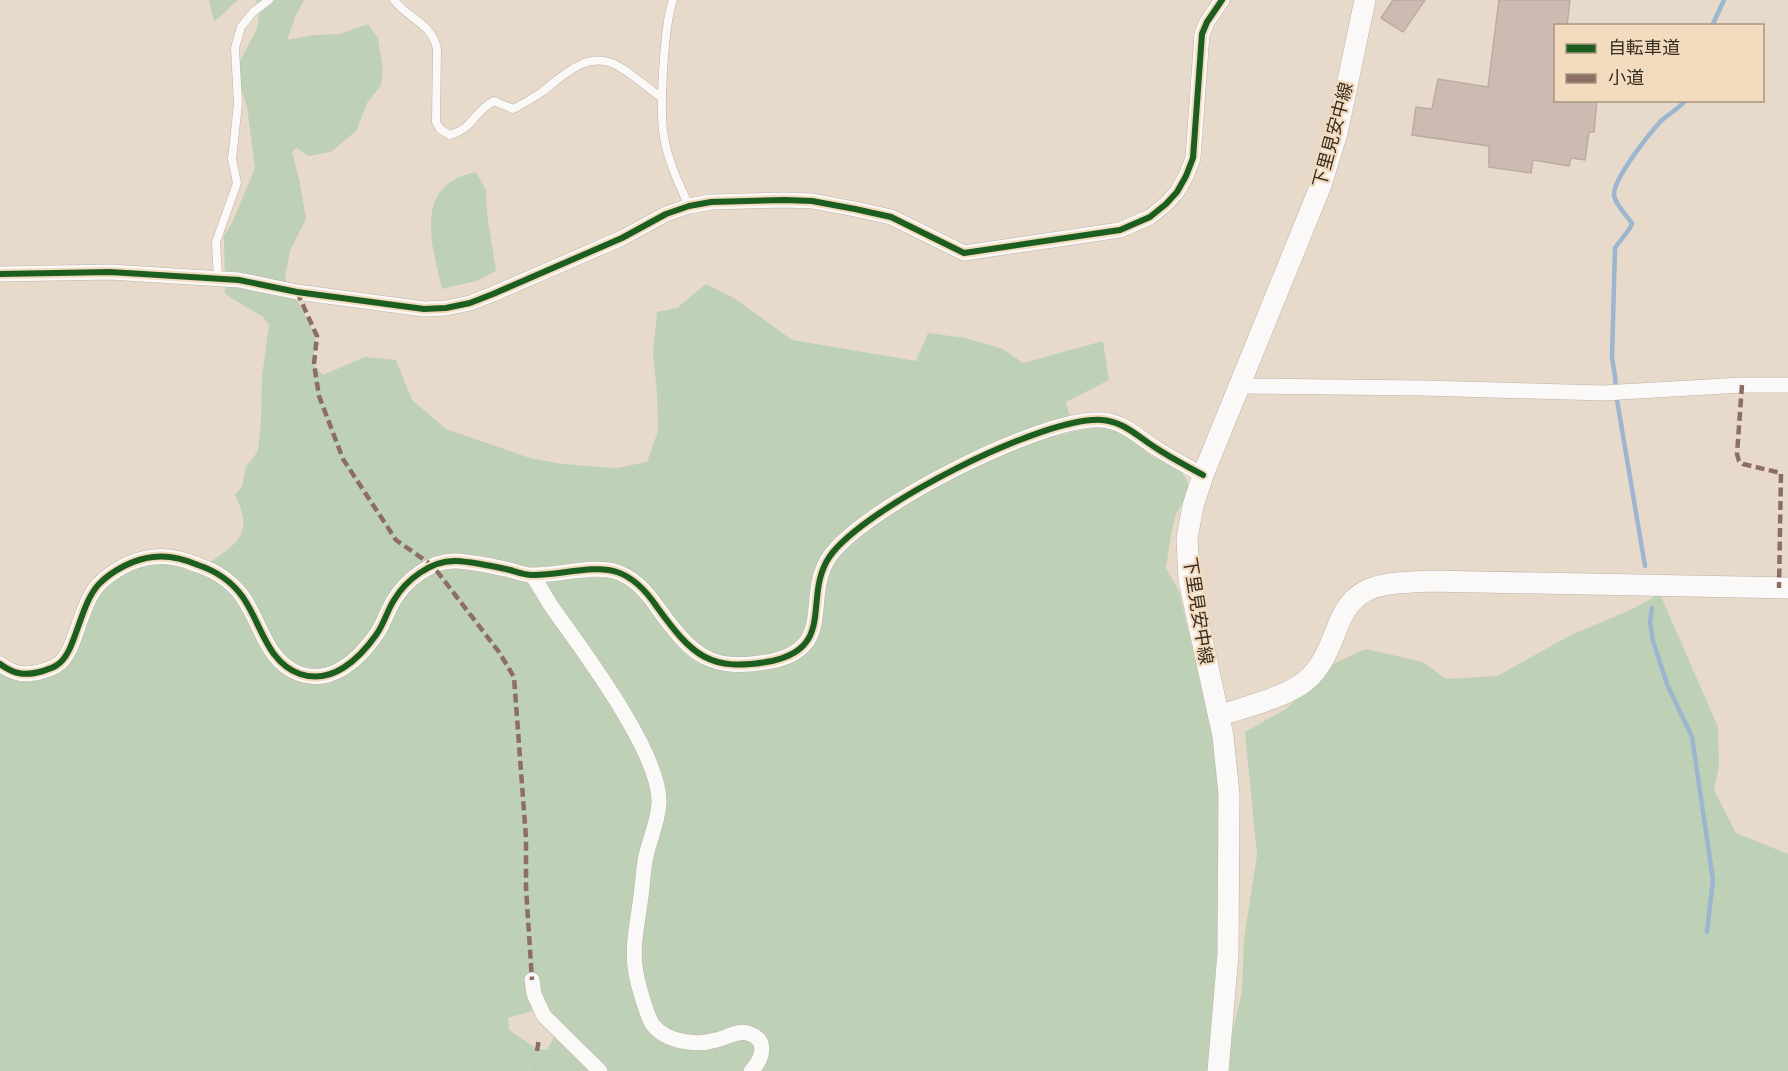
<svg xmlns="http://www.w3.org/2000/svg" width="1788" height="1071" viewBox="0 0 1788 1071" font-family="Raleway,'Noto Sans JP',sans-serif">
<rect width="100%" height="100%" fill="#e7dacb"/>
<path fill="#bed1b6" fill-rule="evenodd" d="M209,0H238L214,22Z
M256,0H304L296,15L287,40L314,35L340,34L368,24L378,38L383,70L381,85L367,103L356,131L331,152L308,156L297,148L292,152L300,183L306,219L290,251L285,278L316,336L313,364L323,375L365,357L396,360L412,400L446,429L530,458L562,464L616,468L647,462L658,431L657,392L653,355L657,312L677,308L706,284L734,298L792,340L916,361L928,333L965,338L1003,349L1023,363L1103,341L1109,380L1066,402L1070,417L949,465L895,495L859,519L825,550L813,573L810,621L795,645L774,656L722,658L696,646L628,572L528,569L428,562L346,659L323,672L289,663L207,564C223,553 247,541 243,518C242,510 238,502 235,495L242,487L246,467L258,451L261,421L262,376L269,325L263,317L225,294L224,235L232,223L255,168L247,107L238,80L239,63L257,29L260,8Z
M476,172L486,190L487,214L496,271L476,281L442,289C431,243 413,184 476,172Z
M1102,427L1124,433L1151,456L1180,470L1187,480L1189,492L1176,514L1171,535L1166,568L1179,591L1214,739L1219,794L1217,956L1208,1071H0V666L62,667C71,648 80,621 91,604C104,584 136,564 160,563C169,563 179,567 187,570C207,576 228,586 241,603C245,609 247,618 250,624C267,661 280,688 326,681L400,602C403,598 406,591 410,587C419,578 438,570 451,567C457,566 466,569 473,570C496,573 521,579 545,580C568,581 604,572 625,583C666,602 668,672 728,668C757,666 804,670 818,638C823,627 823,615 823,603C824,586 827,570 839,557C865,529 897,509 929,490C984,460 1040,434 1102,427ZM528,980L555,1035L547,1050L537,1049L509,1030L508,1018L532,1011Z
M1660,594L1718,727L1719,766L1714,790L1736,833L1788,854V1071H1226L1227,1053L1242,992L1244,939L1257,855L1245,732L1286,709L1335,663L1366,649L1423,662L1446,679L1497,676L1571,635L1630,610Z"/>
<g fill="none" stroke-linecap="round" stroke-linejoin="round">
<path stroke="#9cb6d0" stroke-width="4.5" d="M1712,26L1724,0
M1645,566L1617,400L1615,376L1612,358L1615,248C1620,240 1630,231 1632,223C1626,215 1615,204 1614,195C1613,179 1649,134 1661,121C1669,114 1678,109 1686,100
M1652,608L1650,622L1653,641L1667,684L1692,737L1713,880L1707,932"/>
</g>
<path fill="#cdbbb1" stroke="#b9aca3" stroke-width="1.5" d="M1393,0H1425L1403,32L1381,18Z
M1499,0H1570L1567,26H1556V100H1597L1594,132H1589L1585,160L1571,158L1569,166L1533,160L1531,173L1489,167V146L1412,135L1416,107L1432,109L1438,79L1488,87Z"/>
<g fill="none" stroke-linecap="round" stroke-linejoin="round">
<g stroke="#bdb2a7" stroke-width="9">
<path id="lane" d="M394,0C408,19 432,23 437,49L436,122L440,129L450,135C474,128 472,113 494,101L513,109C523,104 533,98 542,92C564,75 587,50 616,65C632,73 647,88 662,98
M673,0C664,25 659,110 664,137C668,161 679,184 689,206
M218,279L216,242L237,183L232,159L238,104L235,48L241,27L253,12L269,0"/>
</g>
<g stroke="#bdb2a7" stroke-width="16">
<path id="street" d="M0,274L110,272L239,280L297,292L424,309L446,308L470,303L493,294L622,238L666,214L689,206L711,202L785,200L812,201L855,209L891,217L964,253L1120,230L1150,217L1166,204L1177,192L1186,176L1193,158L1202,34L1207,22L1222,0
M1239,386L1422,388L1603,393L1742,385H1788
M532,575C540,586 546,599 554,610C583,651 661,754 659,803C658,822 650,838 646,856C643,869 643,883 641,896C638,921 631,948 636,973C638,984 647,1017 653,1025C666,1042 697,1046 716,1040C726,1038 737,1030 747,1033C769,1038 763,1059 751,1071
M0,664C15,675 26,676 43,671C48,669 53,668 57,665C76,654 79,605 99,584C113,570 134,559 153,557C169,555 184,559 198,565C216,571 231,581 242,596C261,622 266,662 300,674C332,685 359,659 376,635C384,624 387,611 394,600C406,580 431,560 456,561C475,562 492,566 510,570C517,572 525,575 532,575C556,576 595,564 617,572C635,578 647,592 657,607C692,655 709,673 772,661C837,647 802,596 830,556C865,507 1043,416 1102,420C1125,422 1138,437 1156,448C1171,458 1187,466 1203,475
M532,980L534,994L544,1016L600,1071"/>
</g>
<g stroke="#bdb2a7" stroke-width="22">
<path id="secondary" d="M1219,716C1246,706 1291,697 1311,676C1324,662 1330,646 1337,628C1354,580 1386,584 1430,581L1788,588
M1218,1071L1228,954L1229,794L1223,736L1189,580L1187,538L1193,506L1203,475L1321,185L1337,133L1365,0"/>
</g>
<path stroke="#c4c1ba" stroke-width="2" stroke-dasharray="1.5 4.5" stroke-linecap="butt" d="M535,1071L537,1051"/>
<use href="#lane" stroke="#fbf9f7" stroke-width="8"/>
<use href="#street" stroke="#fbf9f7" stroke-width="15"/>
<use href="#secondary" stroke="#fbf9f7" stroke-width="21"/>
<path stroke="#8d6e63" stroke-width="4.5" stroke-dasharray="9 4.5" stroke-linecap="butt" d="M297,292L317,336L314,364L319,396L343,459L396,540L433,566L499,652L514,677L526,838V888L532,980
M1742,385L1737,454L1739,461L1743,464L1781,473L1779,588
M537,1051L539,1039"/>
<g stroke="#f3dbbf" stroke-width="10">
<path id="cycleway" d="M0,274L110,272L239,280L297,292L424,309L446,308L470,303L493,294L622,238L666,214L689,206L711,202L785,200L812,201L855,209L891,217L964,253L1120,230L1150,217L1166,204L1177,192L1186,176L1193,158L1202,34L1207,22L1222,0
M0,664C15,675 26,676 43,671C48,669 53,668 57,665C76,654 79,605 99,584C113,570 134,559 153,557C169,555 184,559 198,565C216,571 231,581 242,596C261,622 266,662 300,674C332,685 359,659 376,635C384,624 387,611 394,600C406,580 431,560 456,561C475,562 492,566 510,570C517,572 525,575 532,575C556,576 595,564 617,572C635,578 647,592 657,607C692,655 709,673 772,661C837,647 802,596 830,556C865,507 1043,416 1102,420C1125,422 1138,437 1156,448C1171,458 1187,466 1203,475"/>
</g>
<use href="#cycleway" stroke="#1b5e20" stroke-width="6"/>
</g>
<g text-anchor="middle" stroke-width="4.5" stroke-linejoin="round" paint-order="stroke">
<g font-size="18" fill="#372e23" stroke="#f3dbbf">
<text transform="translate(1333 135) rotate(-75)" y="6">下里見安中線</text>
<text transform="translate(1198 611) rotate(81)" y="6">下里見安中線</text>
</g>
</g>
<rect x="1554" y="24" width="210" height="78" fill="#f3dbbf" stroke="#a89681" stroke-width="1.5"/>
<rect x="1566" y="44" width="30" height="9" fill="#1b5e20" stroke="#a89681" stroke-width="1.5"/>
<text x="1608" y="54" font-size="18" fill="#372e23">自転車道</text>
<rect x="1566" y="74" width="30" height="9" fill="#8d6e63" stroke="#a89681" stroke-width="1.5"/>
<text x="1608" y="84" font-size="18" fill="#372e23">小道</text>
</svg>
